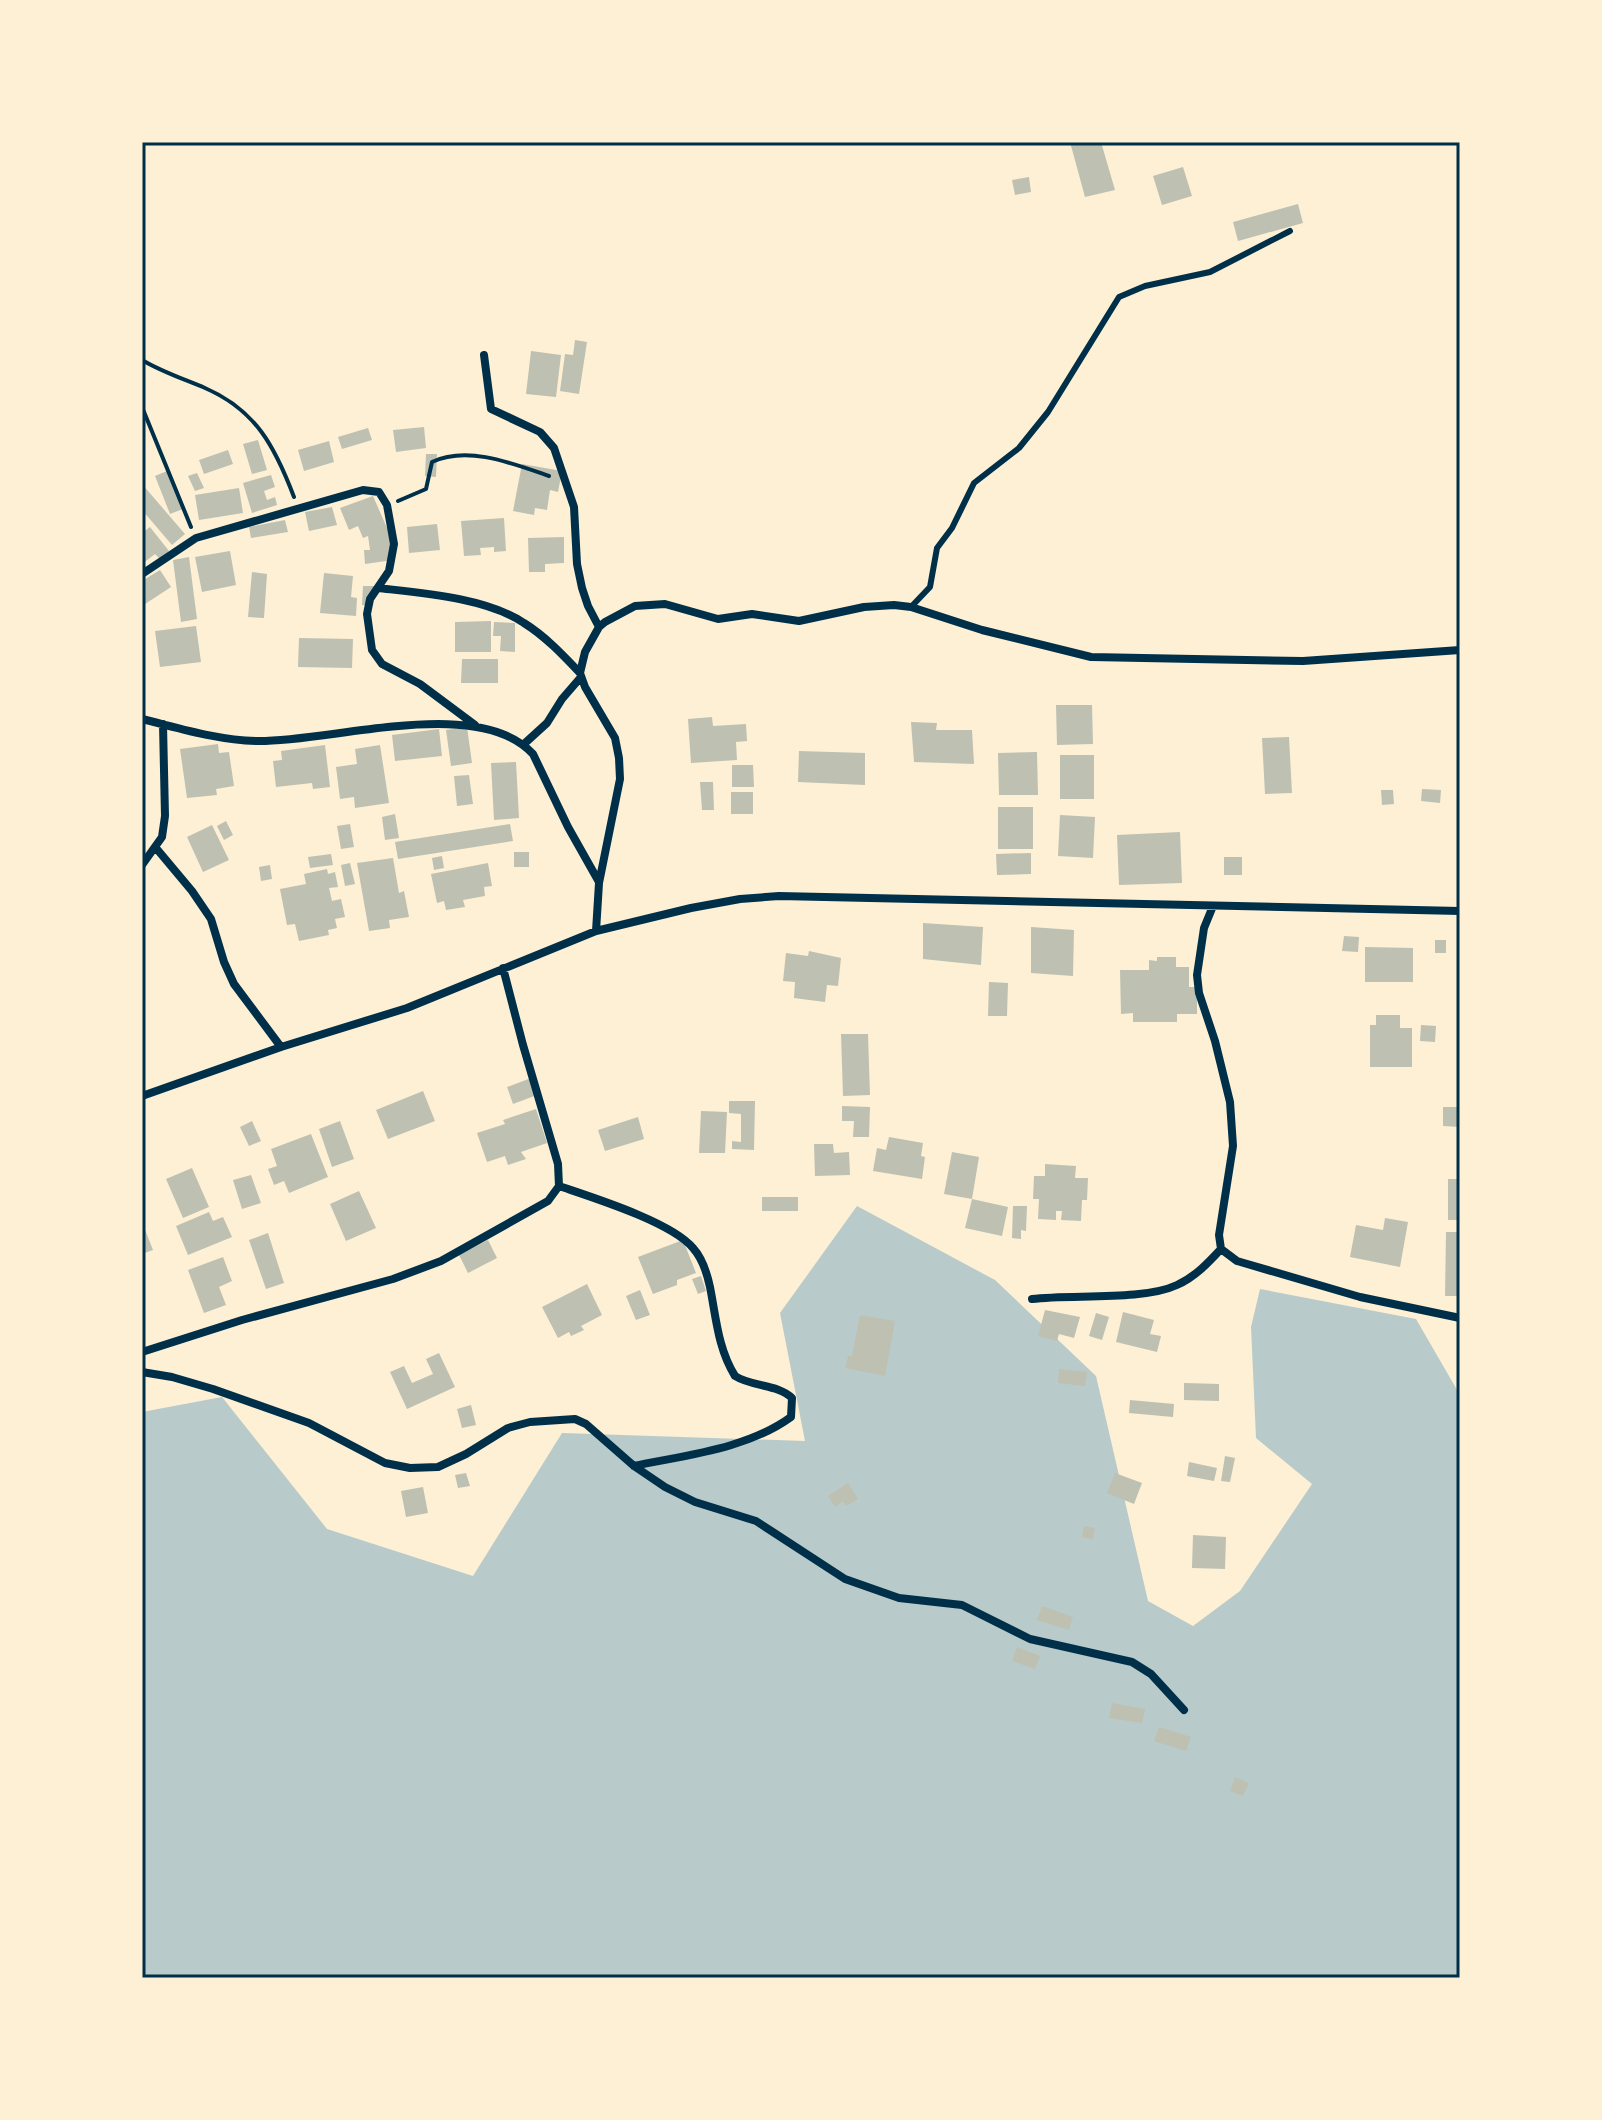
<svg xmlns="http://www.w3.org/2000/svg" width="1602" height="2120" viewBox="0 0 1602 2120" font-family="'Archivo Narrow',sans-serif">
<rect width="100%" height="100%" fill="#fdf0d5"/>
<path fill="#b9caca" d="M857,1206L995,1280L1096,1376L1148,1601L1193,1626L1240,1591L1312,1484L1256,1438L1251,1327L1260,1289L1416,1319L1460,1395L1458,1978H142V1412L222,1397L327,1529L473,1576L562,1433L805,1441L780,1313Z"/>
<path fill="#bec0b2" d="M1070,142H1101L1115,190L1085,197Z
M1183,167L1192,196L1162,205L1153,176Z
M1029,177L1031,192L1015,195L1012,180Z
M1298,204L1303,223L1238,241L1233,222Z
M575,340L587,342L579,394L560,391L565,354L573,355Z
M531,351L561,355L556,397L526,394Z
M424,427L426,448L396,452L393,430Z
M368,428L372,440L342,449L338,437Z
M258,440L267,470L252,474L243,444Z
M329,441L334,462L304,471L298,450Z
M228,450L233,464L204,474L199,460Z
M426,454H437L436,477L425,476Z
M522,464L562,471L558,492L550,490L547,510L535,508L534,515L513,511Z
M167,471L183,509L170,514L155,476Z
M197,473L204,488L195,491L188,476Z
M271,475L275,487L264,491L267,500L275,497L277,505L252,513L243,483Z
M142,484L185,534L172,545L142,510Z
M239,488L243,513L199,520L195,495Z
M373,496L387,528H389L393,560L365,564L364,550H370L368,536L363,538L358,526L349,530L340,508Z
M332,507L337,525L309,531L305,512Z
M504,518L506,551L494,552V547L480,548L481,555L464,556L461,521Z
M285,520L288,532L251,538L249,527Z
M437,524L440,550L409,553L407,527Z
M150,527L169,551L160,559L155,554L142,564V533Z
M564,537V563L545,564V572H529L528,538Z
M230,551L236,585L202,592L195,557Z
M189,557L197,619L181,622L173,560Z
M160,570L171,587L142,606V581Z
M252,572L267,574L264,618L248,617Z
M324,573L353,576L351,597L357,598L356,616L320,613Z
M363,586H375L373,606L362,605Z
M491,621V652H455V622Z
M494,622L515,623V652L500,651L501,636H493Z
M196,626L201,662L160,667L155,631Z
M299,638L353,639L352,668L298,667Z
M462,659H498V683H461Z
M1056,705H1092L1093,744L1057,745Z
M712,717L713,726L746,724L747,741L736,742L737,760L691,763L688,719Z
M911,722L937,723L936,730H972L974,764L914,762Z
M467,727L472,763L451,766L446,730Z
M439,729L442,756L395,761L392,735Z
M1289,737L1292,793L1265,794L1262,738Z
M218,744L219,753L229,752L234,786L216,789L217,795L187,798L180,749Z
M325,745L330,787L313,789L312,783L276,787L273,761L282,760L281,751Z
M380,745L389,803L355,808L354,797L340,799L336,767L357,764L355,749Z
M799,751L865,753V785L798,782Z
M1037,752L1038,795H999L998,753Z
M1060,755H1094V799H1060Z
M516,762L519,818L494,820L491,763Z
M732,765H753L754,787H732Z
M469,775L473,804L457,806L454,776Z
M700,782H713L714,810H702Z
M1422,789L1441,790L1440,803L1421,801Z
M1381,790H1393L1394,804L1382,805Z
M731,792H753V814H731Z
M998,807H1033V849H998Z
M395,814L399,838L385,840L382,817Z
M1060,815L1095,817L1093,858L1058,856Z
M226,821L233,835L224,840L217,826Z
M350,824L354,847L341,849L337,826Z
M510,824L513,841L398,859L395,842Z
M212,825L229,860L203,872L187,837Z
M1180,832L1182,883L1119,885L1117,835Z
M514,852H529V867H514Z
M1031,853V874L997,875L996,854Z
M331,854L333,865L310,868L308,857Z
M442,856L444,868L434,870L432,858Z
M1224,857H1242V875H1224Z
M393,858L399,893L404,891L409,917L389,920L390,928L369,931L357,863Z
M350,863L355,884L345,886L341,865Z
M488,863L492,886L484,887L485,896L463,900L465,907L446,910L444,901L437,903L431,874Z
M270,865L272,879L261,881L259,867Z
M327,869L328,874L335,872L338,887L329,888L332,901L341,899L345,917L335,919L337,928L328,930L329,935L299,941L295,924L287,925L280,889L306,884L304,874Z
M923,923L983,927L981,965L923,959Z
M1031,927L1074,930L1073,976L1031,973Z
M1344,936L1359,937L1358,952L1342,951Z
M1435,940H1446V953H1435Z
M1365,947L1413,948V982H1365Z
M809,951L841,958L838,986L827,985L825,1002L794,998L795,982L783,981L786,953L808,956Z
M1157,957H1176V967H1189V987H1197V1014H1177V1022H1133V1013L1121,1014L1120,970H1149V960L1157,961Z
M989,982L1008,983L1007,1016H988Z
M1376,1015H1400V1028H1412V1067H1370V1025H1376Z
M1421,1025L1436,1026L1435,1042L1420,1041Z
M841,1034H868L870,1095L843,1096Z
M531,1078L537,1095L513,1104L507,1087Z
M423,1091L435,1121L388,1139L376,1110Z
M729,1101H755L754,1150L732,1149V1141L741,1142V1114L729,1113Z
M842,1106L870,1107L869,1137H853L854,1121H842Z
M1443,1107H1460V1127L1443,1126Z
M536,1109L547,1143L521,1152L526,1159L508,1165L505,1156L487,1162L477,1133L505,1124L503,1120Z
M701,1111L727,1112L725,1153H699Z
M638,1117L644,1139L605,1151L598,1130Z
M252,1121L261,1141L249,1146L240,1127Z
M340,1121L354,1159L332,1167L319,1129Z
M311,1134L328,1177L289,1193L284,1181L274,1185L268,1169L277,1166L271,1149Z
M889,1137L923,1143L921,1156L925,1157L922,1179L873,1171L877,1148L886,1150Z
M814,1144H833L834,1153L849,1152L850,1175L815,1176Z
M952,1152L979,1157L972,1199L944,1194Z
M1045,1164L1076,1166L1075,1178H1088L1087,1200H1082L1081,1221L1061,1220L1062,1211H1056V1220L1038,1219L1039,1199H1033L1034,1176H1045Z
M192,1168L209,1207L183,1218L166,1179Z
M251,1175L261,1203L242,1209L233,1180Z
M1448,1179H1460V1220H1448Z
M359,1191L376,1228L346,1241L330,1204Z
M762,1197H798V1211H762Z
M972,1199L1008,1207L1002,1236L965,1228Z
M1013,1206H1027L1026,1231L1021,1230V1239L1012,1238Z
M209,1212L213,1221L223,1217L232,1237L188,1255L176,1226Z
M1385,1218L1408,1222L1400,1267L1350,1257L1356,1225L1383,1230Z
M142,1222L153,1250L142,1254Z
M1446,1232H1460V1296H1445Z
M268,1233L284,1283L266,1289L249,1240Z
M488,1240L497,1258L468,1273L459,1255Z
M683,1240L696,1273L677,1280V1285L653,1294L638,1257Z
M223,1257L232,1281L219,1287L226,1305L204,1313L188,1270Z
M701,1276L706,1291L698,1294L692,1279Z
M587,1284L602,1315L581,1326L584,1330L571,1336L569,1332L558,1338L542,1307Z
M640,1290L650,1315L636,1320L626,1296Z
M1045,1310L1080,1317L1074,1338L1059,1334L1057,1341L1038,1336Z
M1123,1312L1154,1320L1150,1334L1161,1336L1157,1352L1116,1342Z
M1096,1313L1109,1317L1102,1340L1089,1336Z
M860,1315L895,1321L885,1376L845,1368L848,1356H852Z
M439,1353L455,1387L407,1409L390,1372L404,1366L412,1383L433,1374L426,1359Z
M1059,1369L1087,1372L1085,1386L1058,1383Z
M1184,1383L1219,1384V1401L1184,1400Z
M1130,1400L1174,1404L1173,1417L1129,1413Z
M471,1405L476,1425L462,1428L457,1409Z
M1225,1456L1235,1458L1230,1482L1221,1481Z
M1189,1462L1217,1468L1214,1481L1187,1476Z
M466,1473L470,1486L458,1488L455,1475Z
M1115,1473L1142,1483L1134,1504L1107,1493Z
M848,1483L858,1499L846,1506L843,1501L835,1507L828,1496Z
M423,1487L428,1513L406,1517L401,1491Z
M1084,1526L1095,1528L1093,1539L1082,1537Z
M1193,1535L1226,1537L1225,1569L1192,1568Z
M1042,1606L1073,1617L1069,1630L1037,1620Z
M1017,1647L1040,1656L1035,1669L1012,1661Z
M1112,1703L1145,1709L1142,1723L1109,1718Z
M1159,1727L1191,1737L1186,1751L1154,1741Z
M1235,1777L1249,1783L1243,1796L1230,1791Z"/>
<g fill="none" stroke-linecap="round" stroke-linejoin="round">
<path stroke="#003049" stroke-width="4" d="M142,360C162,372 184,379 205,388C256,410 275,447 294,497
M142,407L191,527
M398,501L426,489L432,462C468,445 514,464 549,476"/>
<path stroke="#003049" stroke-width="6" d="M911,607L930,587L937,548L952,528L974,483L1019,448L1048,412L1119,297L1145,286L1210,272L1290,231"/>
<path stroke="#003049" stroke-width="8" d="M484,355L491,409L540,432L554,448L574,507L577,564L582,588L588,606L599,627
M142,574L196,538L363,490L379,492L387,505L394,544L389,571L370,599L367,614L372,650L382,664L420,684L475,725
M378,588C422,593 487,598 524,623C545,636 563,655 580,673
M142,719C179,728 217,740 256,741C329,743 478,694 533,754L568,827L599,882
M524,744L547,723L562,699L581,677
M156,848L192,891L211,919L224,962L234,984L281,1047
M142,865L162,837L165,816L163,724
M1213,906L1204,928L1197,975L1199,993L1215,1041L1230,1102L1233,1146L1219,1235L1221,1249L1237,1261L1360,1297L1460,1318
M596,931L599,883L620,779L619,758L615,738L585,687L580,673L585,652L599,627L605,622L635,606L665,604L718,619L752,614L799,621L864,607L894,605L911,607L982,630L1091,657L1303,661L1460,650
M142,1096L281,1047L407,1008L596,931L691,908L740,899L779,896L1460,911
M559,1186C591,1197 672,1222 693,1248C703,1259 707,1273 710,1287C716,1317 718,1349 735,1376C752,1387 778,1384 792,1398L791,1417C747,1449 686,1455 634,1466
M1032,1299C1072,1294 1143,1301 1177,1285C1195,1277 1208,1263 1221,1249
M142,1352L242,1320L393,1279L441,1261L548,1201L559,1186L558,1164L523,1045L503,968
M142,1372L172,1377L213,1389L309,1423L385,1463L410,1468L438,1467L466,1454L508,1428L530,1422L575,1419L586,1424L634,1466L665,1487L695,1502L756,1521L845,1579L899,1598L962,1605L1030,1639L1132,1662L1151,1674L1184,1710"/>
</g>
<rect width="1602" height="2120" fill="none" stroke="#fdf0d5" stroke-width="288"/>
<rect x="144" y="144" width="1314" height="1832" fill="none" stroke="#003049" stroke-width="3"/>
</svg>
